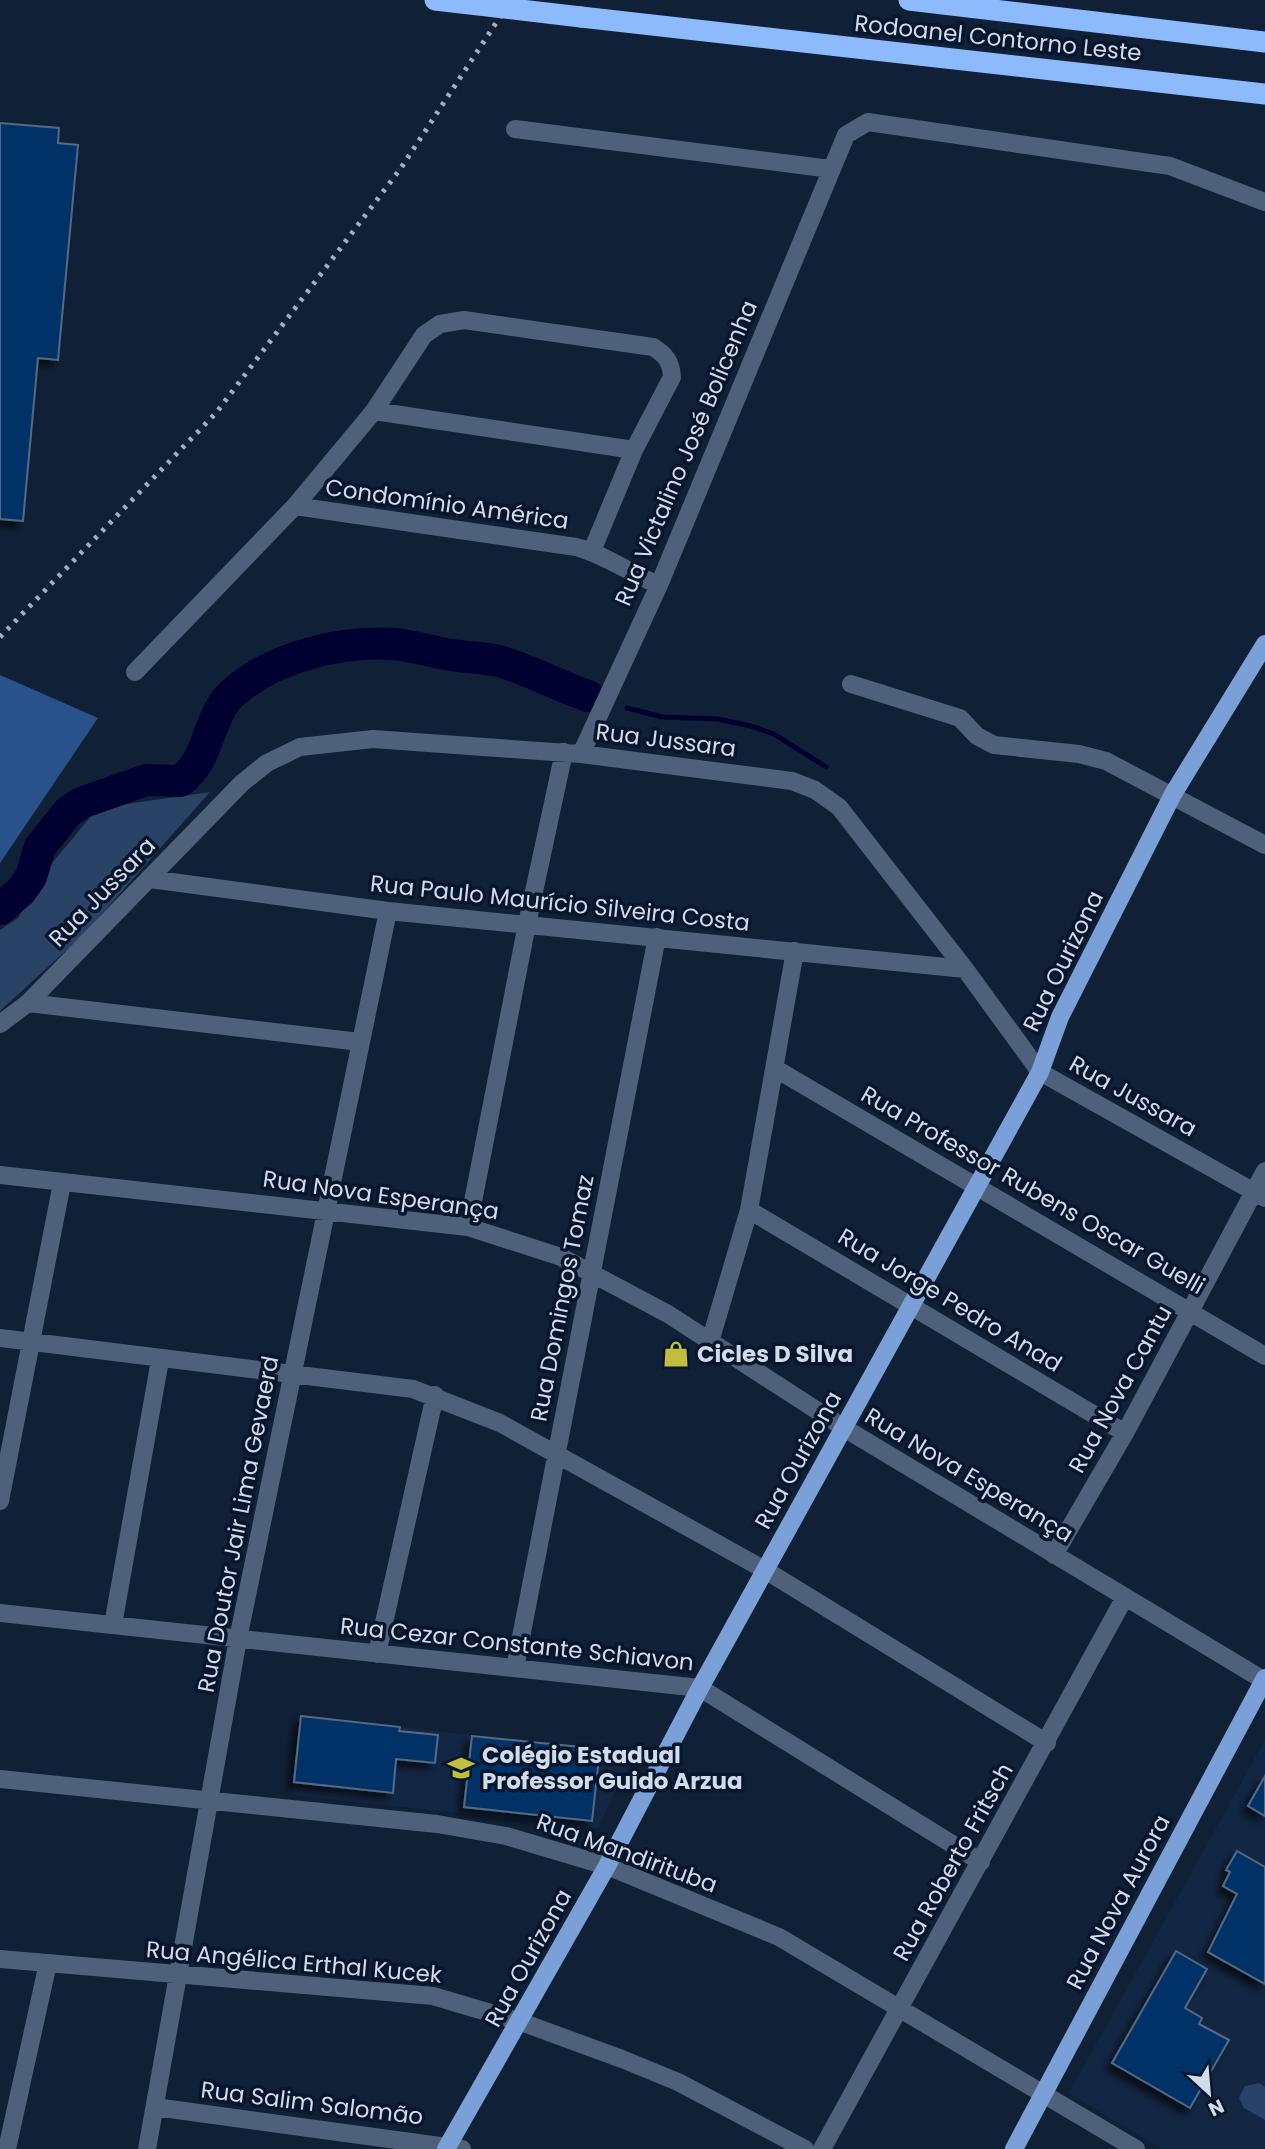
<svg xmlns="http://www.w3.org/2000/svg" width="1265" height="2149" viewBox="0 0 1265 2149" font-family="Poppins,sans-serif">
<defs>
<filter id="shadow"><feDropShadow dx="-6" dy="6" stdDeviation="3.5" flood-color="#0009"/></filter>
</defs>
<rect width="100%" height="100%" fill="#102036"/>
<path fill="#132643" d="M301,1716L634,1753L598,1828L292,1795Z
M1265,1740V2149H1161L1069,2093Z"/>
<path fill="#2a4265" d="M210,792L85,933L0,1011V930L18,918L52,863L98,808Z
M1259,2083L1265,2087V2120L1244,2108L1239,2098L1245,2086Z"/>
<path fill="#29528c" d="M0,675L98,718L0,863Z"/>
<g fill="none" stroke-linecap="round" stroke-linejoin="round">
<path stroke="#000031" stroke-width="5" d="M627,708L662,717L718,719L751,726L774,734L826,767"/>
<path stroke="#000031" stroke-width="32" d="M0,909L21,891L31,877L40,847L68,812L81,803L146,780L180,781C211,760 207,714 234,692C275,656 341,641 394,644C413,646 433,652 452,655C467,658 484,657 499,661C530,670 558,686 588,696"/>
</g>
<path fill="#063168" stroke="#566984" stroke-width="2" filter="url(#shadow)" d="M0,123L59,128L58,143L78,145L58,360L38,358L23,521L0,519Z
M301,1716L400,1727L399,1731L438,1735L435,1763L396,1759L393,1793L294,1782Z
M472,1736L600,1749L592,1821L464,1807Z
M1265,1776V1816L1248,1806Z
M1237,1851L1265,1867V1984L1208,1952L1237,1894L1223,1886L1230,1872L1226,1870Z
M1176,1951L1207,1969L1185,2008L1202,2018L1199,2024L1229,2040L1190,2108L1112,2063Z"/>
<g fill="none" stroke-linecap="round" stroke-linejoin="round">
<path stroke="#4e607a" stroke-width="18" d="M515,129L831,169
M374,411L634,450
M295,506L576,547C606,555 631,574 659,585
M135,672L295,506L374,411L424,335L440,324L464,320L653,347C666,355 671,362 672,377L634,450L592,551
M851,684L960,718L977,736L994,745L1079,754L1106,761L1265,845
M581,754L659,585L846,135L868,122L1170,166L1265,202
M150,879L388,911L965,969
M28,1003L360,1042
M0,1024L28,1003L242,783L267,763L300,747L373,739L581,754L792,781L815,790L839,807L965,969L1040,1072L1265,1198
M776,1069L1265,1356
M0,1175L468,1227L561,1257L668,1314L844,1428L1265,1681
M749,1210L1125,1433
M468,1227L527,924L564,752
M0,1338L413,1389L500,1423L765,1570L1047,1743
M710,1342L749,1210L795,951
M0,1501L62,1183
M1054,1555L1125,1433L1265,1171
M0,1613L700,1688L981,1862
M113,1625L160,1360
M377,1654L435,1395
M515,1668L657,937
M0,1779L437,1824L506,1836L607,1866L779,1937L1136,2149
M0,1959L433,1996L521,2022L622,2059L678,2082L805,2149
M155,2107L462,2149
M7,2149L48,1963
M147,2149L238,1639L388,911
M822,2149L1125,1597"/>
<path stroke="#7aa0d7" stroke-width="18" d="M446,2149L607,1866L700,1688L1040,1072L1060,1017L1173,794L1265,644
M1014,2149L1265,1678"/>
<path stroke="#8cbafc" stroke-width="21" d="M909,0L1265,42
M581,17L1265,94"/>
<path stroke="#a4b0c1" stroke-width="5" stroke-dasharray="3.5 7" stroke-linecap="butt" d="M0,637L216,413L401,168L511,0"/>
<path stroke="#8cbafc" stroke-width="21" d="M435,0L581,17"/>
</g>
<defs>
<g id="shop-bare" transform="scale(2.1)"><path d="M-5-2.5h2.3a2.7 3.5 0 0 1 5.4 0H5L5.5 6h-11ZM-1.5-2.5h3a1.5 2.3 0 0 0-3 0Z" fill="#c1bd40" stroke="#07162c" stroke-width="2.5" paint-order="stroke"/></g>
<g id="school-bare" transform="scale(2.1)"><path d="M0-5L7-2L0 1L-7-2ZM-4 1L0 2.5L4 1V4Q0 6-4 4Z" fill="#c1bd40" stroke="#07162c" stroke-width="2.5" paint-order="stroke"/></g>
</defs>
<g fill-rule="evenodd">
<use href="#shop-bare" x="676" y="1354"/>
<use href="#school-bare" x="461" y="1768"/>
</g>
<g text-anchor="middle" stroke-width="7" stroke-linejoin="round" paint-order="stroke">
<g font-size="23" fill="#d1dbeb" stroke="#07162c">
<text transform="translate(998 38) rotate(6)" y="8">Rodoanel Contorno Leste</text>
<text transform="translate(686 453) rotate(-67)" y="8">Rua Victalino José Bolicenha</text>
<text transform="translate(447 504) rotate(8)" y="8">Condomínio América</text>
<text transform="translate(666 740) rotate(7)" y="8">Rua Jussara</text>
<text transform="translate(102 892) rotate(-46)" y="8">Rua Jussara</text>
<text transform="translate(560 903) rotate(6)" y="8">Rua Paulo Maurício Silveira Costa</text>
<text transform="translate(1063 961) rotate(-64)" y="8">Rua Ourizona</text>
<text transform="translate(1133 1096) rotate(29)" y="8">Rua Jussara</text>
<text transform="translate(1033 1190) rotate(30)" y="8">Rua Professor Rubens Oscar Guelli</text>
<text transform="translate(381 1195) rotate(8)" y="8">Rua Nova Esperança</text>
<text transform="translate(562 1298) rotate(-79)" y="8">Rua Domingos Tomaz</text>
<text transform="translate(950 1300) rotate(31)" y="8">Rua Jorge Pedro Anad</text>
<text transform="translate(1120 1389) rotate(-61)" y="8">Rua Nova Cantu</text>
<text transform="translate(798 1460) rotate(-61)" y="8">Rua Ourizona</text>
<text transform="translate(969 1475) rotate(31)" y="8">Rua Nova Esperança</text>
<text transform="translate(238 1524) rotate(-79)" y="8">Rua Doutor Jair Lima Gevaerd</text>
<text transform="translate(517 1644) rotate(6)" y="8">Rua Cezar Constante Schiavon</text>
<text transform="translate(627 1853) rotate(20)" y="8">Rua Mandirituba</text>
<text transform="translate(953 1862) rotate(-61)" y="8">Rua Roberto Fritsch</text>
<text transform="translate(1118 1902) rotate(-62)" y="8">Rua Nova Aurora</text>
<text transform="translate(528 1958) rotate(-61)" y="8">Rua Ourizona</text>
<text transform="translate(294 1962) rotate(5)" y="8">Rua Angélica Erthal Kucek</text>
<text transform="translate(312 2103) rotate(7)" y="8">Rua Salim Salomão</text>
</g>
<g font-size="23" font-weight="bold" fill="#d1dbeb" stroke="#07162c" text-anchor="start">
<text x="697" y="1362">Cicles D Silva</text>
<text x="482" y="1763">Colégio Estadual<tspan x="482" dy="26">Professor Guido Arzua</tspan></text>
</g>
</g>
<g transform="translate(1209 2093) rotate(154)" stroke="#07162c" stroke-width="5" paint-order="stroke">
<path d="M0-5L12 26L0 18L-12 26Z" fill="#d1dbeb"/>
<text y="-10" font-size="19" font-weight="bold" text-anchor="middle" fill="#d1dbeb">N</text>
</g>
</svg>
